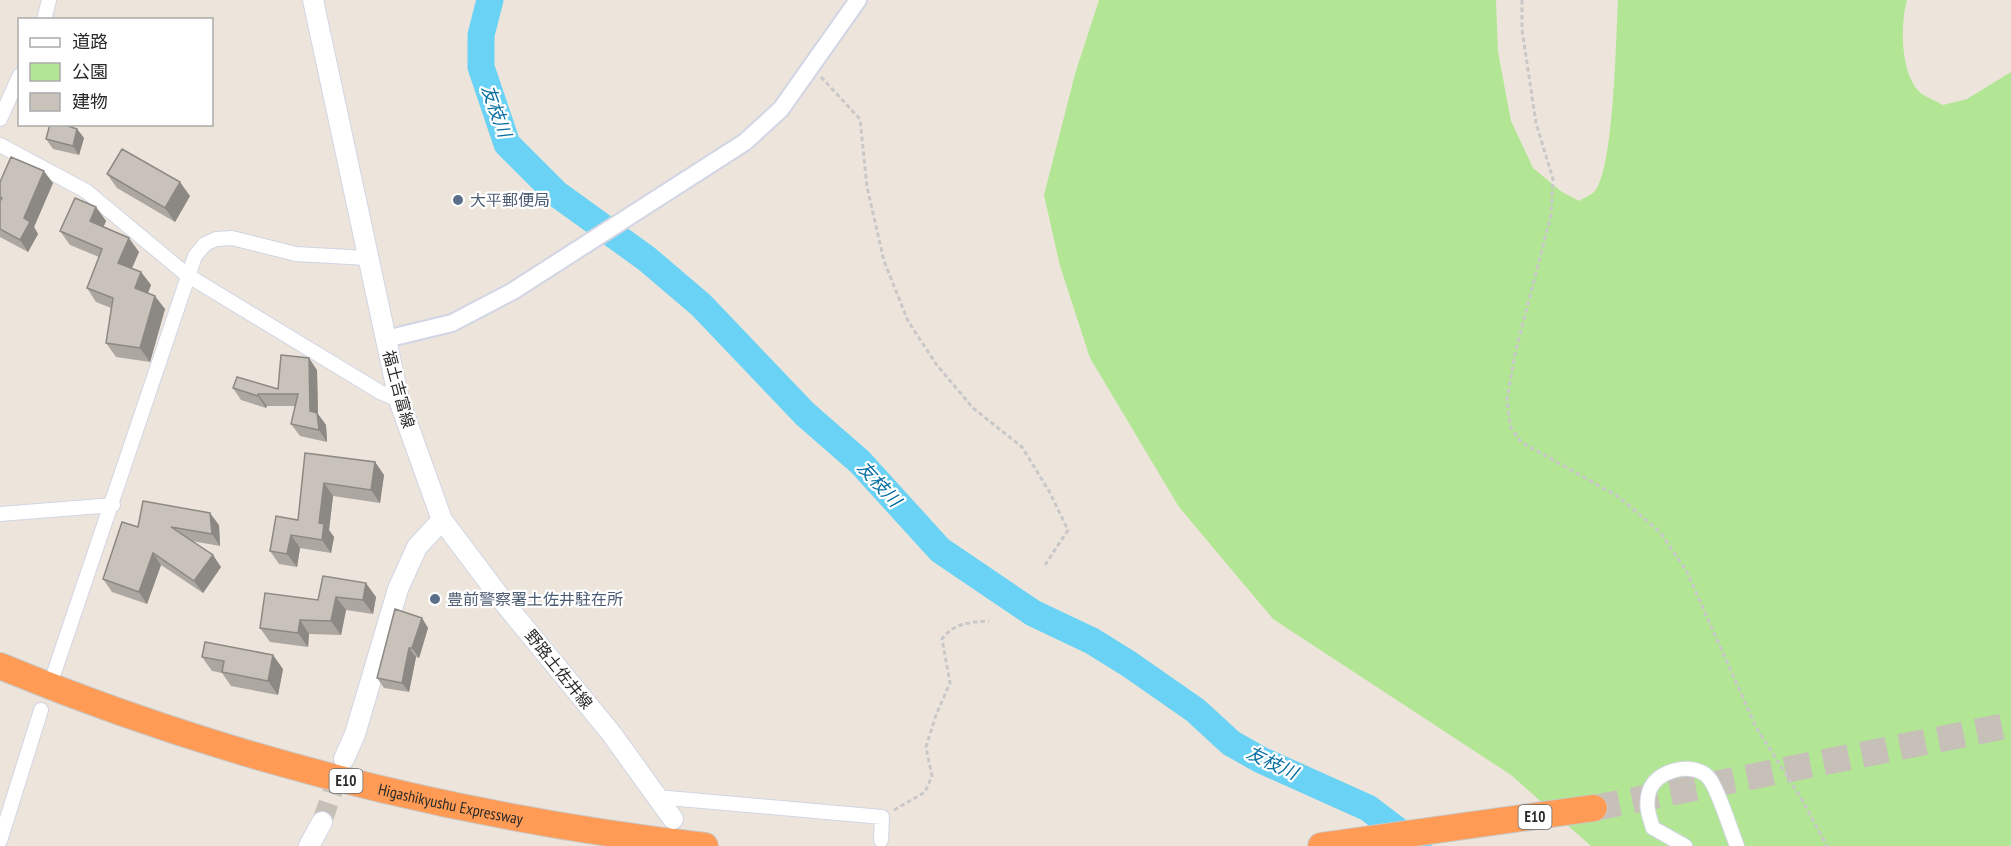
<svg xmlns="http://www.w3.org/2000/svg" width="2011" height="846" viewBox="0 0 2011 846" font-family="'PT Sans Narrow','Noto Sans JP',sans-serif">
<rect width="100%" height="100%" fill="#ede5db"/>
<path fill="#b2e695" d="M1099,0H1496L1498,52L1511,121L1533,168L1562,192L1579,201C1584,198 1591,195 1595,191C1614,168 1616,36 1618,0H1907C1900,24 1900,77 1922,94C1928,98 1936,101 1943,105L1967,99L2011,72V846H1591L1511,775L1273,619L1179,507L1090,358L1060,266L1044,195L1075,74Z"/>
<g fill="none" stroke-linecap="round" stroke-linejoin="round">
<path stroke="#6ad2f4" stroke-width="27" d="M490,0L481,35V67L507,144L557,194L647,259L701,305L805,414L860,462L940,550L1033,613L1092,641L1129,664L1195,710L1231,743L1261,760L1368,808L1418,846"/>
<path stroke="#c6c0b8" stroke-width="20" stroke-dasharray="20 10" stroke-linecap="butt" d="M322,822L341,767"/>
<path stroke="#c6c0b8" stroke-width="26" stroke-dasharray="26 13" stroke-linecap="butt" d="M1594,808L2011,725"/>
<g stroke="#d1d5e4" stroke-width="16">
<path id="minor" d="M44,20L49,0
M0,119L20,75
M0,145L86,191L187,275L380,392L399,400
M0,514L113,505
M54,673L195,256L205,244L216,239L232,238L296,254L367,258
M657,797L882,817L881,840
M0,841L41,710
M1685,846L1653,828C1649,816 1645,805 1649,792C1655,770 1693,761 1708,777C1717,786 1731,831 1737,846"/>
</g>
<g stroke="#d1d5e4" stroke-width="20">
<path id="tertiary" d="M386,339L452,323L513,291L745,142L781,109L858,0"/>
</g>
<g stroke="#d1d5e4" stroke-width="22">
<path id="secondary" d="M313,0L399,400L442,520L417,547L398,589L355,734L344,759
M442,520L506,605L611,733L673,819
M309,846L322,822"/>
</g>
<g stroke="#c8c8c8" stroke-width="28">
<g id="motorway">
<path id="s1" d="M0,666C225,759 463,818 705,846"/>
<path d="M1321,846L1594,808"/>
</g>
</g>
<path stroke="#c8c8c8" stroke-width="3" stroke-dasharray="4.5 3" stroke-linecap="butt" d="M1522,0V30L1536,123L1553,179L1551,215L1515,354L1507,399L1510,426L1521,442L1619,497L1660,532L1687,572L1756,727L1801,798L1827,846
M821,77L860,119L867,187L884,261L908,321L936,364L973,408L1022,447L1049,491L1068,530L1045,565
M894,810L925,792L932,776L926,747L936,715L950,683L942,639C954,623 969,622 989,621"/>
<use href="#minor" stroke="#fff" stroke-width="14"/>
<use href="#tertiary" stroke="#fff" stroke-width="16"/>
<use href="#secondary" stroke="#fff" stroke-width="20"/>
<use href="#motorway" stroke="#ff9b54" stroke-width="26"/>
</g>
<path fill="#aca7a1" d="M77,129L84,138L79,155L53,149L46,139Z
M107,174L190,196L175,222L117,188Z
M0,182L53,183L34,227L38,234L28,252L0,237Z
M96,207L106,221L103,227L139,252L132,268L141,272L151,285L148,293L165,309L150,362L116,357L106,343L111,308L96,302L87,288L99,257L70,245L60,231Z
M317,370L318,414L326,425L327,442L300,436L291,424L295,406H267L266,408L241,400L233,388L278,389Z
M305,453L375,462L384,475L380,503L333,496L329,530L334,537L331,553L300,548L297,567L279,564L270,551L298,520Z
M219,525L220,546L192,541L221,567L203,593L161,565L147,604L112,592L103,579L138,527Z
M323,576L376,597L373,614L346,610L341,635L309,634L308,647L270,642L260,628L318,600Z
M422,618L428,628L419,658L416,657L409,692L384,688L377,678Z
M202,657L283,669L278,695L231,686L222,673L212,671Z"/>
<path fill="#8c8883" d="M77,129L84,138L79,155L73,146Z
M44,171L53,183L34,227L38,234L28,252L20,240L24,218Z
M180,182L190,196L175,222L165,208Z
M96,207L106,221L100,235L90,221Z
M129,238L139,252L128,277L118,263Z
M141,272L151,285L144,302L135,288Z
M155,296L165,309L150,362L140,348Z
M309,358L317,370L318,414L326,425L327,442L319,430L310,411Z
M258,394L267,406L266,408L258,396Z
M375,462L384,475L380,503L371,490Z
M324,483L333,496L329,530L334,537L331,553L322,540L319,523Z
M210,513L219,525L220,546L212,534Z
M291,535L300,548L297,567L287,554Z
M153,553L161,565L147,604L139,592Z
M213,555L221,567L203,593L194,581Z
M366,583L376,597L373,614L363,600Z
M336,597L346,610L341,635L331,621Z
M422,618L428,628L419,658L412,648Z
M300,620L309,634L308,647L298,633Z
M409,648L416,657L409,692L402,683Z
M273,655L283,669L278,695L268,681Z"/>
<path fill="#c8c2bb" stroke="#8c8883" stroke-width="1.5" d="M50,124H62L77,129L73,146L46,139Z
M122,149L180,182L165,208L107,174Z
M11,157L44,171L24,218L30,222L20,240L0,229V201L2,198L0,197V182Z
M75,198L96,207L90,221L129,238L118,263L141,272L135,288L155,296L140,348L106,343L113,298L87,288L102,249L60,231Z
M281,355L309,358L310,411L317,413L319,430L291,424L298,394H258V396L233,388L237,377L278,389Z
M305,453L375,462L371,490L324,483L319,523L324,524L322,540L291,535L287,554L270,551L276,516L298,520Z
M143,501L210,513L212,534L171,527L213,555L194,581L153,553L139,592L103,579L122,522L138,527Z
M323,576L366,583L363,600L336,597L331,621L300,620L298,633L260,628L265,593L318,600Z
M395,609L422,618L412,648H409L402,683L377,678Z
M205,642L273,655L268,681L222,672L224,661L202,657Z"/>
<g fill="#5c6f8a" stroke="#fff" stroke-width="2">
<circle cx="458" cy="200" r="6"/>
<circle cx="435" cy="599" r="6"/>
</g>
<g text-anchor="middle" stroke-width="4.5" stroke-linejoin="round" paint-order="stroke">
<g fill="#fff" stroke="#6a6a6a" stroke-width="1.5">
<rect x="329.5" y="769" width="33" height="24" rx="4.5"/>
<rect x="1518.5" y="805" width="33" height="24" rx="4.5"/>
</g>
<g font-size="15" font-weight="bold" fill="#2a2a2a">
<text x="346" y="786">E10</text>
<text x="1535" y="822">E10</text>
</g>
<g font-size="16" fill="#4e5e75" stroke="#fff" text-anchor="start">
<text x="470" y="206">大平郵便局</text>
<text x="447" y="605">豊前警察署土佐井駐在所</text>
</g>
<g font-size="16" fill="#2a2a2a" stroke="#fff">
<text transform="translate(399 389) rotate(75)" y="6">福土吉富線</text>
<text transform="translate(559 669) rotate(51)" y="6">野路土佐井線</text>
<text dy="6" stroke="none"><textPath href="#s1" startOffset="472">Higashikyushu Expressway</textPath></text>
</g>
<g font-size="18" font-style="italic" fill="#086fa1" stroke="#fff">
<text transform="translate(496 111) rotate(70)" y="6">友枝川</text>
<text transform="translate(879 484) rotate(47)" y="6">友枝川</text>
<text transform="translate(1272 763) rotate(25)" y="6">友枝川</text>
</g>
</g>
<rect x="18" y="18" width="195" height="108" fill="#ffffff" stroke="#aaaaaa" stroke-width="1.5"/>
<rect x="30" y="38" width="30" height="9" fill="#ffffff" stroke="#aaaaaa" stroke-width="1.5"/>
<text x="72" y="48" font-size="18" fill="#2a2a2a">道路</text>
<rect x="30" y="63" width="30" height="18" fill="#b2e695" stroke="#aaaaaa" stroke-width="1.5"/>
<text x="72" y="78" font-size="18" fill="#2a2a2a">公園</text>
<rect x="30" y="93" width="30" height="18" fill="#c8c2bb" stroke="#aaaaaa" stroke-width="1.5"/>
<text x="72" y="108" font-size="18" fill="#2a2a2a">建物</text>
</svg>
